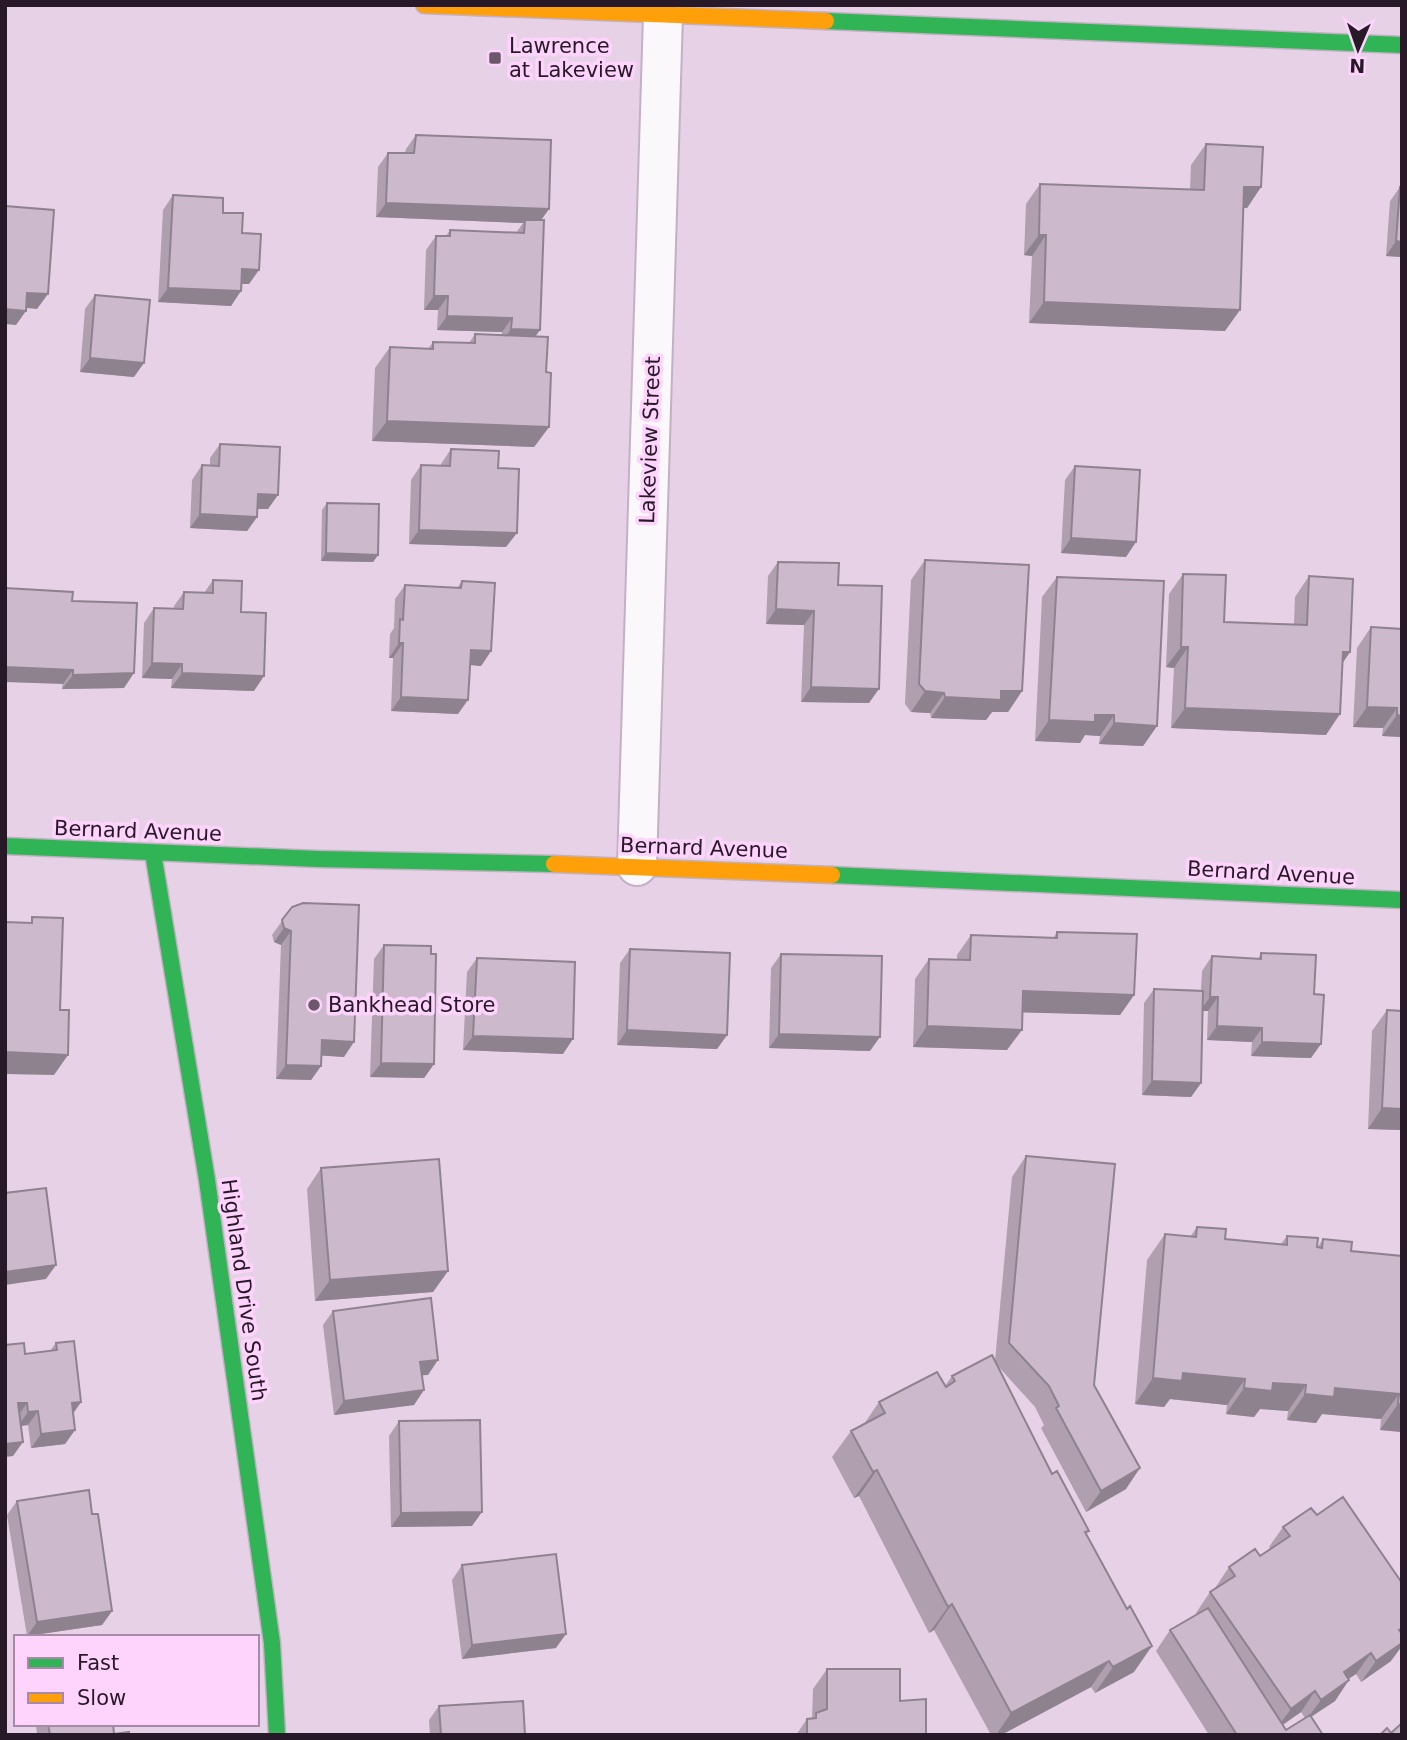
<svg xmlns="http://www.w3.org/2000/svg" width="1407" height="1740" viewBox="0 0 1407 1740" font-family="'DejaVu Sans',sans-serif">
<rect width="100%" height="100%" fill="#e7d1e7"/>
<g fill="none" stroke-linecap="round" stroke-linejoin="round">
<g stroke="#c2b1c2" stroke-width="42">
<path id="street" d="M637,866L663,15"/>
</g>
<g stroke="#c2b1c2" stroke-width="19">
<path id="fast" d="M826,21L1402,45
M5,846L318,859L554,864
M153,853L207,1180L272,1643L277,1735
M832,875L1402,900"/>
</g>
<g stroke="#c2b1c2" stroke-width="19">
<path id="slow" d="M424,5L826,21
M554,864L832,875"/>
</g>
<use href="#street" stroke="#fbf8fb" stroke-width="38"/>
<use href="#fast" stroke="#30b455" stroke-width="16"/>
<use href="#slow" stroke="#ff9f0a" stroke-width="16"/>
</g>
<path fill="#af9faf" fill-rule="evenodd" d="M416,135L549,209L541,220L535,336L546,372L549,427L534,447L372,441L375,368L390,347L428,349L433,342L469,343L475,334L502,335V332L437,330L438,310H424L426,250L436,236H446L450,230L516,233L523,223L376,217L378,167L388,153H405L406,149Z
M1206,144L1261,187L1247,208H1244L1225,331L1029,323L1032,256L1024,255L1026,204L1040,184L1190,190L1191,165Z
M1400,187L1402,257L1386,256L1390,201Z
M173,195L223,213L242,233L249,284H241L231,306L158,302L163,210Z
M95,295L134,377L80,372L85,309Z
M220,444L268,509H258L257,517L247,531L190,528L192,480L202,465H210V458Z
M451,449L498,468L506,547L409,544L411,480L421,465L441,466V464Z
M1075,466L1126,557L1061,553L1065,480Z
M327,503L378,555L373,562L321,561L322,510Z
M925,560L1022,691L1008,712H992L986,720L931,718L930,713L911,712L905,704L911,580Z
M778,562L838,585L869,703L801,702L804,625L766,624L768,576Z
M1183,574L1224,622L1294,624L1295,597L1309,576L1350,652L1342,663L1326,735L1171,728L1174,668L1166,667L1169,594Z
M1057,577L1157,726L1143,746L1099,744L1100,736L1085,735L1080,743L1035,741L1042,597Z
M213,580L241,612L254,691L171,688L172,679L142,678L144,623L154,608L174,609V606L184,592L204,593Z
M462,581L491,651L481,666L470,665L458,714L391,711L393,658H389L390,634L394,628L395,599L405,585L457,588Z
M72,601L124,688L62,689Z
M1371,627L1402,629V737L1382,736L1383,728L1353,727L1357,648Z
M292,907L344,1057L321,1055V1066L311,1080L276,1079L281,945L274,942L272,935Z
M1057,932L1134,995L1120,1015L1022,1012L1007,1050L913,1047L915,979L929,959L957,960V955L971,935L1053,938Z
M384,945L434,1064L424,1078L370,1077L374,959Z
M630,949L727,1035L717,1049L617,1045L620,963Z
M1261,953L1311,1058L1251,1056L1252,1042L1207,1040L1208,1011H1203L1201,1083L1191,1097L1142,1095L1144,1003L1154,989L1201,990L1202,971L1212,956L1258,959Z
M781,954L870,1051L769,1048L771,968Z
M477,958L563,1054L463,1050L467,972Z
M1387,1010L1402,1011V1130L1368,1129L1372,1031Z
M1026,1156L1126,1489L1086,1512L1041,1428L1044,1425L1035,1407L998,1366L1052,1474L1089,1531L1086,1534L1134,1672L1095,1693L1091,1687L1001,1735H991L934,1630L929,1633L859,1496L854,1498L832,1457L851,1431L864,1424L879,1402L945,1386L952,1376L995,1361L1012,1177Z
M321,1168L448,1271L433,1292L315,1301L307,1189Z
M1197,1227L1225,1239L1281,1244L1287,1236L1318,1247L1323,1239L1351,1251L1402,1256V1432L1380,1430L1381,1419L1322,1414L1316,1423L1287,1420L1288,1411L1260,1409L1254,1417L1226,1414L1227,1405L1170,1399L1164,1407L1135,1404L1147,1260L1165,1234L1190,1237Z
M333,1311L428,1375H422L414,1405L334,1415L323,1325Z
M56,1343L81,1402L73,1414L75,1430L65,1444L31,1448L28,1425L21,1426L13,1456L25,1354L50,1351Z
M399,1421L472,1526L391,1527L389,1436Z
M17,1501L92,1514L112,1611L102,1625L27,1636L7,1515Z
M1283,1527L1391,1661L1361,1682L1356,1674L1348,1679L1335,1701L1311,1717L1323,1735H1209L1156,1651L1170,1630L1197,1614L1196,1613L1210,1592L1215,1589V1588L1229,1567L1260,1556L1271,1549L1269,1547ZM1301,1712L1305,1718L1286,1730L1283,1725Z
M462,1565L556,1648L462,1659L452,1580Z
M827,1669L900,1701L926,1735H796L807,1719L812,1718L813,1689Z
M439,1706L525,1735H430L429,1720Z
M36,1724H113L114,1734L129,1735H37Z"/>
<path fill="#8f828f" d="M1244,187H1261L1247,208L1230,207Z
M386,203L549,209L539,223L525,220L523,223L376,217Z
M1039,235H1046L1032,256L1024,255Z
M1396,241L1402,242V257L1386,256Z
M242,269L259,270L249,284H232Z
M168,288L241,291L231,306L158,302Z
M27,293L48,294L37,309L17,307Z
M434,296H448L438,310H424Z
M1044,302L1240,310L1225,331L1029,323Z
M5,309L26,311L16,325L5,324Z
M447,316L512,318L502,332L437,330Z
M511,329L540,330L530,344L501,343Z
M90,358L144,363L134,377L80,372Z
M387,421L549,427L534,447L372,441Z
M258,494L278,495L268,509H248Z
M200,514L257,517L247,531L190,528Z
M419,530L517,533L506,547L409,544Z
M1071,538L1136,542L1126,557L1061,553Z
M326,553L378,555L373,562L321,561Z
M776,609L814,611L804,625L766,624Z
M399,643H403L393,658H389Z
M1181,647H1188L1174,668L1166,667Z
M471,650L491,651L481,666L461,664Z
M1343,652H1350L1336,673Z
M152,663L182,664L172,679L142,678Z
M5,667L73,670L63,684L5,682Z
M134,673L124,688L62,689L73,675Z
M182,673L264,676L254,691L171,688Z
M811,687L879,689L869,703L801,702Z
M925,691L944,693L930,713L911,712Z
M1001,691H1022L1008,712H992L986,720L931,718L945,697Z
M401,697L468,700L458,714L391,711Z
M1367,707L1397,708L1383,728L1353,727Z
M1185,708L1340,714L1326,735L1171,728Z
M1095,715H1114L1100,736L1085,735L1080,743L1035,741L1049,720Z
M1397,715L1402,716V737L1382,736Z
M1114,723L1157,726L1143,746L1099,744Z
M284,928L291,931L281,945L274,942Z
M1023,991L1134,995L1120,1015L1009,1012Z
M1210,997H1218L1208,1011H1200Z
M927,1026L1022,1030L1007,1050L913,1047Z
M1217,1026L1262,1028L1252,1042L1207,1040Z
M627,1030L727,1035L717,1049L617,1045Z
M779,1034L880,1037L870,1051L769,1048Z
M473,1036L573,1039L563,1054L463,1050Z
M322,1040L354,1042L344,1057L312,1055Z
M1262,1042L1321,1044L1311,1058L1251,1056Z
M5,1052L68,1055L54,1075L5,1074Z
M381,1063L434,1064L424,1078L370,1077Z
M286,1065L321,1066L311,1080L276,1079Z
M1152,1081L1201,1083L1191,1097L1142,1095Z
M1382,1108L1402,1109V1130L1368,1129Z
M56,1265L46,1279L5,1285V1272Z
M448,1271L433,1292L315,1301L330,1280Z
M438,1360L428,1375L410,1376L420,1362Z
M1183,1373L1245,1379L1227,1405L1170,1399L1164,1407L1135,1404L1153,1378Z
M1273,1383L1306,1385L1288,1411L1260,1409L1254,1417L1226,1414L1244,1388Z
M1335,1388L1399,1394L1381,1419L1322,1414L1316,1423L1287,1420L1305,1394Z
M424,1390L414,1405L334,1415L344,1401Z
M81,1402L71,1416L72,1403Z
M18,1403H27L17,1417Z
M1398,1404H1402V1432L1380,1430Z
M38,1411L28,1425L18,1426L28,1412Z
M75,1430L65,1444L31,1448L41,1434Z
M23,1442L13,1456L5,1457V1444Z
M1140,1468L1126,1489L1086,1512L1101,1491Z
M877,1470L859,1496L854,1498L873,1472Z
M482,1512L472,1526L391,1527L401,1513Z
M952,1604L934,1630L929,1633L948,1607Z
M112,1611L102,1625L27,1636L37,1622Z
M566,1634L556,1648L462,1659L472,1645Z
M1402,1643V1646L1391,1661L1361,1682L1376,1661Z
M1152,1646L1134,1672L1095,1693L1113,1667Z
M1371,1653L1356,1674L1329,1692L1344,1672Z
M1109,1661L1091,1687L1001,1735H996L1011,1713Z
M1349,1680L1335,1701L1306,1720L1321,1700Z
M1315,1691L1301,1712L1276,1729L1291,1709Z"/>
<path fill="#ccb9cc" stroke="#8f828f" stroke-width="2" d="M416,135L551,140L549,209L386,203L388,153H414Z
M1206,144L1263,147L1261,187H1244L1240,310L1044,302L1046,235H1039L1040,184L1204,190Z
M1400,187H1402V242L1396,241Z
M173,195L223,198V213H243L242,233L261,234L259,270L242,269L241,291L168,288Z
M5,206L54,210L48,294L27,293L26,311L5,309Z
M525,220H544L540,330L511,329L512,318L447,316L448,296H434L436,236H450V230L524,233Z
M95,295L150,300L144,363L90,358Z
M475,334L548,337L546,372L551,373L549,427L387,421L390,347L433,349V342L475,343Z
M220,444L280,447L278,495L258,494L257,517L200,514L202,465L219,466Z
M451,449L499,451L498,468L519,469L517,533L419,530L421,465L450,466Z
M1075,466L1140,470L1136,542L1071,538Z
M327,503L379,504L378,555L326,553Z
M925,560L1029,565L1022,691H1001V700L945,697L944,693L925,691L919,684Z
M778,562L839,563L838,585L882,586L879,689L811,687L814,611L776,609Z
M1183,574L1226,575L1224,622L1307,625L1309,576L1353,579L1350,652H1343L1340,714L1185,708L1188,647H1181Z
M1057,577L1164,581L1157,726L1114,723V715H1095V722L1049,720Z
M213,580L242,581L241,612L266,613L264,676L182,673V664L152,663L154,608L183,609L184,592L213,593Z
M462,581L495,583L491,651L471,650L468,700L401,697L403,643H399L400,619L403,620L405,585L461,588Z
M5,588L73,592L72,601L137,603L134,673L73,675V670L5,667Z
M1371,627L1402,629V716L1397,715V708L1367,707Z
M303,903L359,905L354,1042L322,1040L321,1066L286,1065L291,931L284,928L282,920L292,907Z
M32,917L63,918L60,1010H69L68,1055L5,1052V922L32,923Z
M1057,932L1137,934L1134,995L1023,991L1022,1030L927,1026L929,959L970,960L971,935L1057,938Z
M384,945L431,946V954H436L434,1064L381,1063Z
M630,949L730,953L727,1035L627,1030Z
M1261,953L1316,955L1314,994L1324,995L1321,1044L1262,1042V1028L1217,1026L1218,997H1210L1212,956L1261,959Z
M781,954L882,956L880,1037L779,1034Z
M477,958L575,962L573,1039L473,1036Z
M1154,989L1203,991L1201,1083L1152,1081Z
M1387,1010L1402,1011V1109L1382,1108Z
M1026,1156L1115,1164L1094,1385L1140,1468L1101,1491L1056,1408L1059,1406L1049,1386L1009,1343Z
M439,1159L448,1271L330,1280L321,1168Z
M46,1188L56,1265L5,1272V1193Z
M1197,1227L1226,1229L1225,1239L1287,1245V1236L1318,1238L1317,1247L1322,1248L1323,1239L1352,1242L1351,1251L1402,1256V1404H1398L1399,1394L1335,1388L1334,1397L1305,1394L1306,1385L1273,1383L1272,1391L1244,1388L1245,1379L1183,1373L1182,1381L1153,1378L1165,1234L1196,1237Z
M431,1298L438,1360L420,1362L424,1390L344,1401L333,1311Z
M74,1341L81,1402L72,1403L75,1430L41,1434L38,1411L28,1412L27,1403H18L23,1442L5,1444V1345L24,1343L25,1354L57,1350L56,1343Z
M992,1355L1052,1474L1057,1471L1089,1531L1085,1532L1127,1609L1130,1606L1152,1646L1113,1667L1109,1661L1011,1713L952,1604L948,1607L877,1470L873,1472L851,1431L885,1413L879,1402L937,1372L946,1387L955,1381L952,1376Z
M480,1420L482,1512L401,1513L399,1421Z
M89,1490L92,1514H98L112,1611L37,1622L17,1501Z
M1343,1497L1402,1583V1628L1399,1630L1402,1634V1643L1376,1661L1371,1653L1344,1672L1349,1680L1321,1700L1315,1691L1291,1709L1210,1592L1235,1576L1229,1567L1255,1549L1260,1556L1290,1536L1283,1527L1311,1508L1317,1515Z
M556,1554L566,1634L472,1645L462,1565Z
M1208,1608L1286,1730L1310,1715L1323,1735H1237L1170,1630Z
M827,1669H900V1701L926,1699V1735H807V1719L816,1718V1713L827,1709Z
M523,1701L525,1735H441L439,1706Z
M1402,1723V1735H1380L1387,1728L1391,1733Z
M48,1724H113L114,1734L129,1732V1735H50Z"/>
<g fill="#6b596b" stroke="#fed4fd" stroke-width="2.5">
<rect x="488" y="51" width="14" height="14" rx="3.5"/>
<circle cx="314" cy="1005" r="7"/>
</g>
<g text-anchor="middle" stroke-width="7" stroke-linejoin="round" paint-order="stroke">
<g font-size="21" fill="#281928" stroke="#fed4fd" text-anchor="start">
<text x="509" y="53">Lawrence<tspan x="509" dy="24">at Lakeview</tspan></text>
<text x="328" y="1012">Bankhead Store</text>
</g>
<g font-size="21" fill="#281928" stroke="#fed4fd">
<text transform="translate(650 440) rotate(-88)" y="7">Lakeview Street</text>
<text transform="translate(138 831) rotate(2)" y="7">Bernard Avenue</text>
<text transform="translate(704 848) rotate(2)" y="7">Bernard Avenue</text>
<text transform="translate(1271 873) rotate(3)" y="7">Bernard Avenue</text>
<text transform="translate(244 1290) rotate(82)" y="7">Highland Drive South</text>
</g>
</g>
<rect width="1407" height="1740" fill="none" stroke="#281928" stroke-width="14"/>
<rect x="14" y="1635" width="245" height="91" fill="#fed4fd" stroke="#a889a8" stroke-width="2"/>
<rect x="28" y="1658" width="35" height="10" fill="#30b455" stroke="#a889a8" stroke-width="2"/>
<text x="77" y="1670" font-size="21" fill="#281928">Fast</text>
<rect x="28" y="1693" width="35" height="10" fill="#ff9f0a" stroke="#a889a8" stroke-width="2"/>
<text x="77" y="1705" font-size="21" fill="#281928">Slow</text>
<g transform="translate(1358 49) rotate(182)" stroke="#fed4fd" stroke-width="5" paint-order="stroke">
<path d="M0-5L12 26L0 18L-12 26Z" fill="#281928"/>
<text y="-10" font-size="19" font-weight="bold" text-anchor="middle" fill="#281928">N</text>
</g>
</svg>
